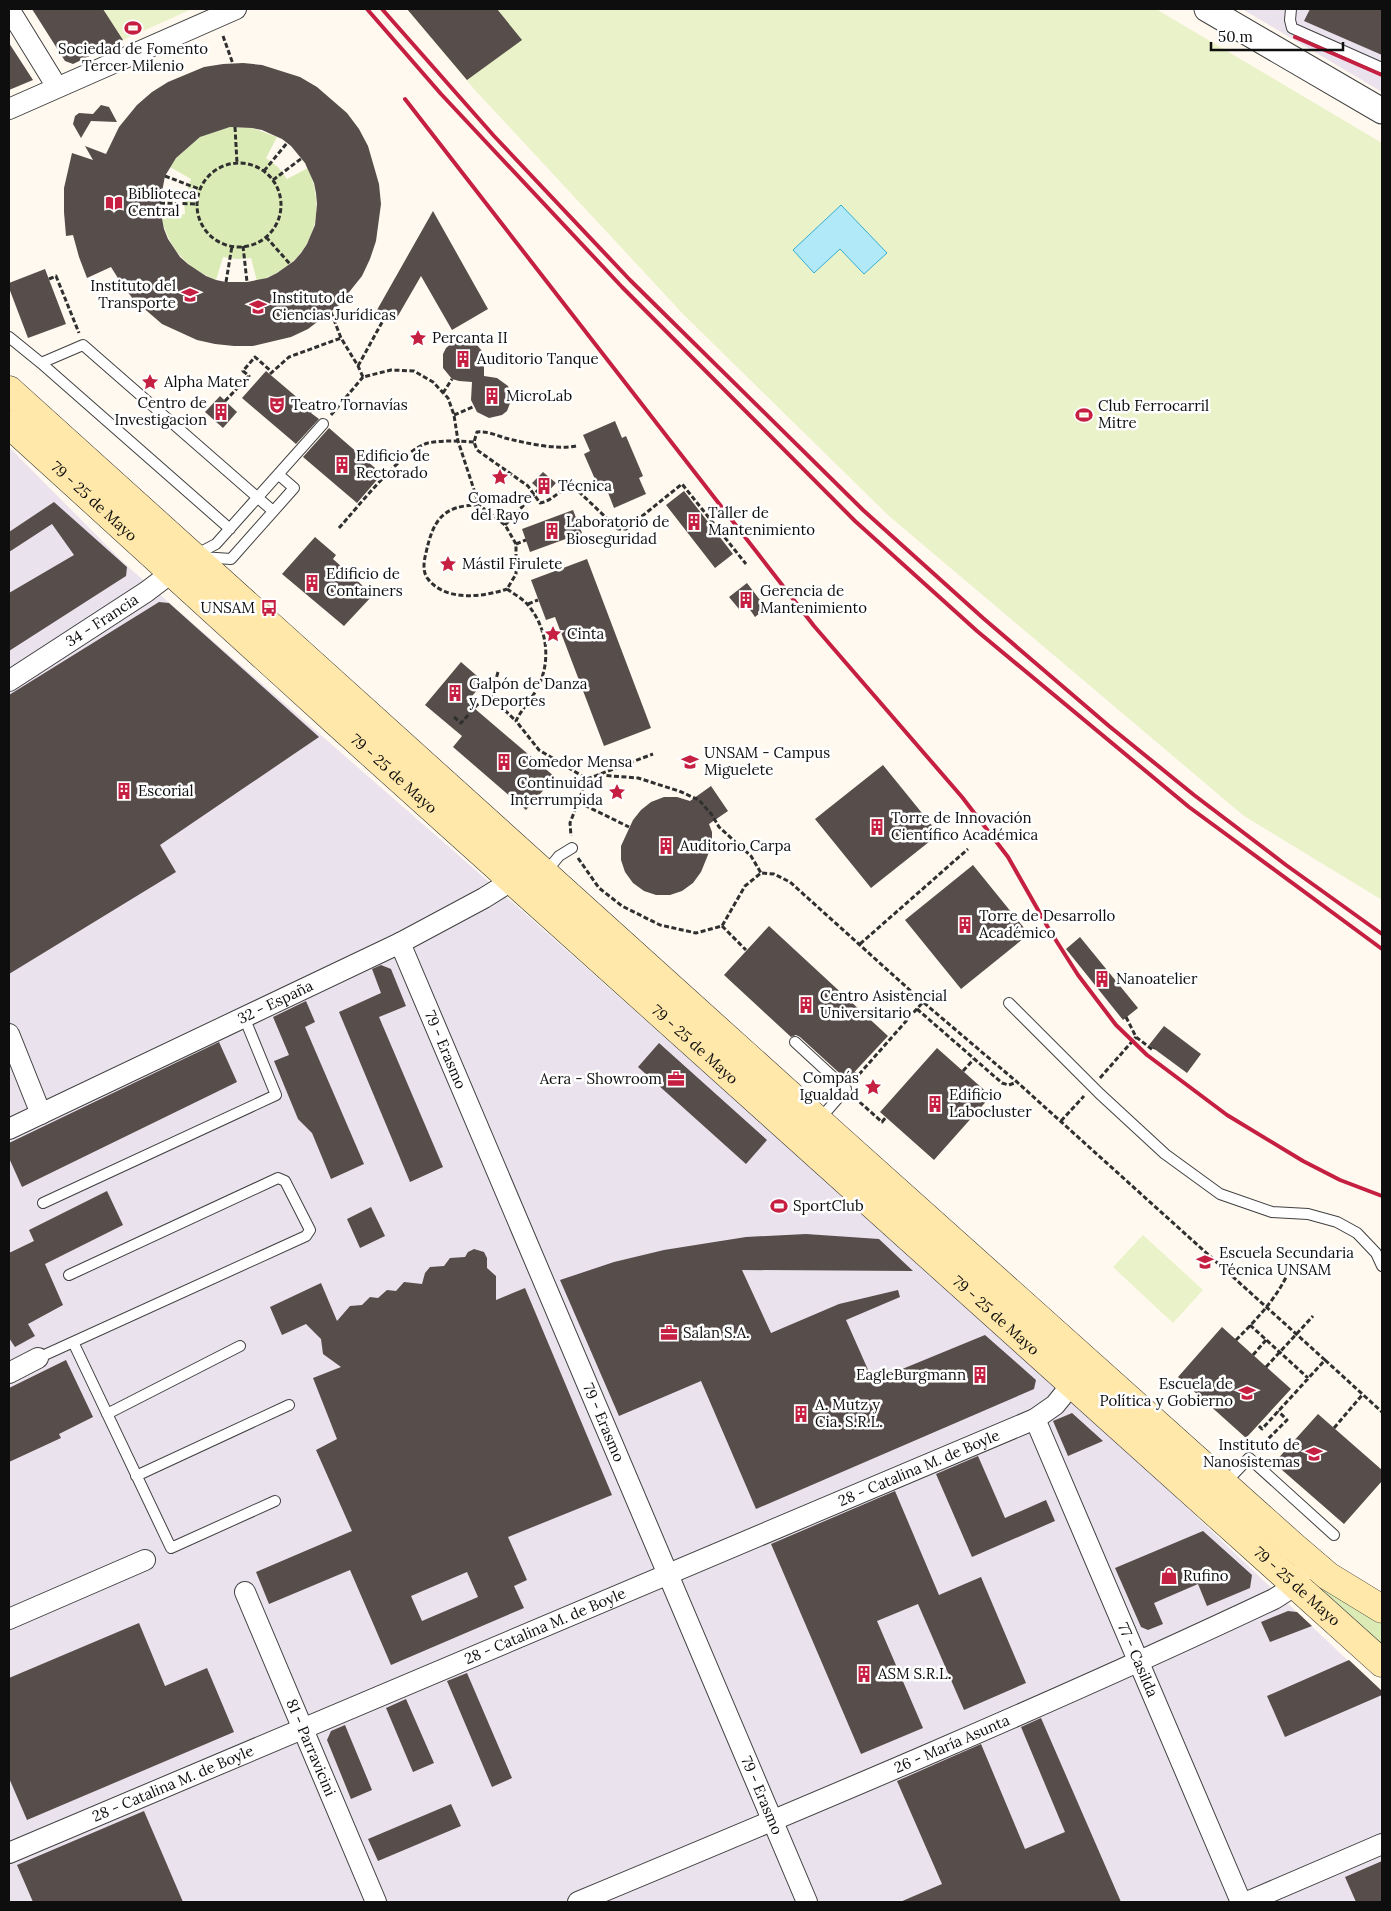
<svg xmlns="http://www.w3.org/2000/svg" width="1391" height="1911" viewBox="0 0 1391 1911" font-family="Lora,serif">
<rect width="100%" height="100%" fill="#fff9ef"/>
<path fill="#eae2ed" d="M1242,9H1382V92Z
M9,447L126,565L511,901L1081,1407L1382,1693V1902H9Z"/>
<path fill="#daebb6" d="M230,127L252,128L277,137L266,158L278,167L287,179L308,168C329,217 310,265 257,281L251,258L237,259L223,257L216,280C187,268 169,249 162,219L185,214L184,200L191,179L170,167L176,158L200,137Z
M1321,1587L1382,1623V1644L1320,1588Z"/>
<path fill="#eaf2c9" d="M103,9H192L123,40Z
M407,9H1156L1382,143V900L1244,816L889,516L683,314L474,89Z
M1143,1235L1203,1290L1173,1323L1113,1267Z"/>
<path fill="#b1e9f9" stroke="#34add3" d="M841,205L887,253L864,274L840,249L814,273L793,250Z"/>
<path fill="#574d4a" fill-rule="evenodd" d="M32,9H103L123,40L73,64L65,61Z
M407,9H497L522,40L467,80Z
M1310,9H1382V55L1304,21Z
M9,43L33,80L9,90Z
M243,63L262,65L300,77L317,87L347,113L359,129L368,146L379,184L381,204L376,241L370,259L362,276L338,306L308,329L291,337L253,346H234L215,344L197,340L162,324L133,299L121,283L111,267L87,278L79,257L73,235L66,236L64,212V188L72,153L93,160L85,146L106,154L119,127L137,105L152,92L168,82L204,67L223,64ZM230,127L252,128L262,130L282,139L291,146L305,163L314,183L316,193L317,204L315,225L307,244L301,253L294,261L277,273L267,278L247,282H226L216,280L206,276L188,264L180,257L168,239L164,229L160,208L161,197L165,176L176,158L200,137Z
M101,105L109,107L117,122L91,121L81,138L73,124L75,116L79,113L93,114Z
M433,211L488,309L452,330L421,276L395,321L377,310Z
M45,269L66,324L28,338L9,288V283Z
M461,335L477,345L482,351L484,357V376L497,378L508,386L512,398L507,411L502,415L489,418L477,412L471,400L472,382L459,381L452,379L443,368V354L446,348Z
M266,371L313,411L311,413L319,419L296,444L242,398Z
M220,396L237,412L223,428L205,412Z
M615,421L622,438L626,436L643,476L639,478L646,494L614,508L607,490L601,493L584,454L590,451L583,435Z
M329,428L382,474L357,503L303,457Z
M543,472L556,483L545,495L532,483Z
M684,491L733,554L715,568L666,505Z
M54,502L127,567L126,576L9,651V593L74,555L52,524L9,552V532Z
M573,510L582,533L530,552L522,529Z
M315,537L336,555L333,559L373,595L344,626L282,574Z
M587,559L651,728L604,746L555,617L546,620L531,580Z
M747,583L766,608L755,617L746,604L739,609L729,597Z
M159,602L169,603L319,737L160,845L176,872L9,974V695Z
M461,662L484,682L467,702L555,777L526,810L453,747L462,736L425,705Z
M883,765L939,834L871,888L815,819Z
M711,786L728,811L709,824L712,832V845L701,872L693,883L682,891L670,895H656L644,891L633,883L625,872L621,860V846L633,820L641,810L651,802L664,797H677L690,801Z
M973,865L1029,934L961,989L905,920Z
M769,926L888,1036L847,1080L800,1037L796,1035L791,1037L724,975Z
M1080,937L1138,1008L1123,1020L1066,949Z
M381,965L391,969L406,1006L379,1017L443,1167L410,1182L339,1012L381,993L372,969Z
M306,1001L315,1022L305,1027L364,1164L331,1179L312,1133L298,1119L274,1061L289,1055L273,1017Z
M1164,1026L1201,1054L1187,1073L1149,1045Z
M219,1042L237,1082L22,1187L9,1158V1143Z
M659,1043L767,1140L746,1164L638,1067Z
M937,1048L991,1096L934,1160L880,1112Z
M107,1191L123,1225L45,1264L63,1305L28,1324L35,1336L15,1347L9,1338V1253L34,1241L29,1230Z
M371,1207L385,1236L360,1248L347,1219Z
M806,1234L879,1239L913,1271L742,1270L771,1333L839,1304L898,1290L900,1297L846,1320L873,1381L985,1335L1036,1380L1034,1389L756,1509L701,1381L619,1416L560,1280L614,1262L664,1250L746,1237Z
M474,1249L484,1252L487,1258V1268L496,1276V1300L525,1288L612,1495L508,1537L527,1580L514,1586L524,1608L391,1665L350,1570L269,1604L256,1572L352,1531L316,1450L337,1439L313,1378L341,1367L323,1354L321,1339L306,1324L282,1335L270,1307L321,1283L337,1321L350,1306L362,1305L370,1297L378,1298L387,1290L396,1291L404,1282L422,1284L425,1273L430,1267L444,1266L450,1258L465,1257L468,1252ZM467,1572L478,1597L422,1621L411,1596Z
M1222,1327L1291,1389L1246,1438L1178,1377Z
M66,1360L93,1417L59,1434L61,1438L9,1462V1388Z
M1072,1413L1103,1441L1068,1456L1053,1421Z
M1318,1414L1382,1470V1481L1344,1524L1274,1463Z
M978,1456L1005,1518L1046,1500L1055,1521L972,1557L936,1474Z
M895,1491L939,1595L981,1577L1026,1683L964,1710L918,1604L877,1621L923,1728L861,1754L771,1544Z
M1203,1531L1252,1575L1250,1588L1207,1606L1198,1584L1154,1603L1163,1624L1148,1630L1141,1627L1115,1568Z
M1288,1611L1297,1612L1312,1626L1270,1642L1261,1622Z
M139,1623L165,1686L207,1668L234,1732L27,1820L9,1778V1678Z
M1349,1660L1382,1691V1695L1285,1737L1267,1696Z
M467,1673L512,1778L492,1787L447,1681Z
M406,1699L434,1763L413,1772L386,1708Z
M1041,1718L1121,1902H900L942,1884L897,1781L981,1744L1025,1849L1065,1832L1021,1727Z
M345,1725L372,1790L351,1799L327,1740L331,1731Z
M451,1804L461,1826L378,1861L368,1839Z
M144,1811L183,1902H33L17,1865Z
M1382,1861V1902H1356L1345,1877Z"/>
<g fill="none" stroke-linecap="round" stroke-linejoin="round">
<g stroke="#414141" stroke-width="12">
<path id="service" d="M1291,9L1290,20L1292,28L1382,68
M9,337L41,363
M230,529L41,363L83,345L273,511
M195,555L216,544L323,424
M202,557L231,559L294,488L279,475
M542,867H550L559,856L572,848
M1009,1003L1100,1094L1165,1154L1220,1194L1272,1212L1308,1214L1337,1222L1357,1233L1376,1253L1382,1266
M795,1042L846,1089L818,1121
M43,1203L276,1095L244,1017
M73,1342L171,1548L275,1501
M38,1358L306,1236L310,1230L285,1181L278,1178L69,1275
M107,1414L240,1346
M136,1476L289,1405
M1225,1483L1249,1458L1334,1535"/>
</g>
<g stroke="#414141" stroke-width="22">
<g id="minor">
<path d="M9,9L57,87"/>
<path d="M9,109L236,9"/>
<path id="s1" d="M9,681L146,592L183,564"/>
<path id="s2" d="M400,943L807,1902"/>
<path d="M9,1034L41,1114"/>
<path id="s3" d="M9,1129L400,943L484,898L524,873"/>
<path d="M9,1373L38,1358"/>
<path id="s4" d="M1035,1419L1241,1902"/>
<path id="s5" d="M245,1592L376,1902"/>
<path d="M9,1619L145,1560"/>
<path id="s6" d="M9,1853L1035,1419L1055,1405L1072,1384"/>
<path id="s7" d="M578,1902C811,1805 1045,1707 1274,1599L1285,1592L1302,1573"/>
<path d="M1247,1902L1382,1844"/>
</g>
</g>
<g stroke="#414141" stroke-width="27">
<path id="tertiary" d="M1207,9L1382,111"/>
</g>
<g stroke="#303030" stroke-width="29">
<g id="secondary">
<path d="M9,390L833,1134L1293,1546L1328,1576L1382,1609"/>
<path id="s8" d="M9,424L335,721L1382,1663"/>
</g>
</g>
<path stroke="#303030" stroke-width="3" stroke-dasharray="5 2.5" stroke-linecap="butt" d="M223,36L233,64
M235,127L237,163
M197 205a42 42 0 1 1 84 0a42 42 0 1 1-84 0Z
M264,171L287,143
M165,176L199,189
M273,180L302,158
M160,203L197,204
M266,237L290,264
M243,246L247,282
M49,279L56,276L79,333
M226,282L232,246
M331,312L341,338L358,366L363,377L391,370L414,371L433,382L448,398L454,415L458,441L479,505L505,525L516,544V574L507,589C514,594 523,599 528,605C547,628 551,659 539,685C533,698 522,708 516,721L539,750L587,779L570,823L571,836
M358,366L386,315
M270,374L289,357L341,338
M443,393L452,379
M225,401L249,376L243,371L255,357L272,372
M331,415L363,377
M454,415L473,407
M576,446C556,450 525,443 505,438C496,435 487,431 477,432L474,442L477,450L528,486L540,503C554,501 560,487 574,487L618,529H626L682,484L746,564
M479,505C443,505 433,520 426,553C424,560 422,572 428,579C446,602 483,597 507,589
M505,525L539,489
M339,528C357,508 403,449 428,443C442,440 459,441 474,442
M516,544L526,540
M528,604L538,600
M498,672L491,697L516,721
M454,717L461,723L477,705L491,697
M599,775L638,778L679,791L699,800L712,815L719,827L751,856L761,873
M587,779L653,754
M578,802L629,827
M578,858L599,888L622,906L660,925L696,933L722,926L745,886L761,873L774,874L790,882L923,1002L1017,1082L1325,1360L1262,1429L1258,1425
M722,926L746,950
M860,944L968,849
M917,1009L1002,1083L1009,1085L1017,1082
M1126,1017L1136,1037L1153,1050L1154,1048
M963,1071L974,1059
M854,1073L858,1076
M1100,1078L1136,1037
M854,1080L923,1002
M854,1097L882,1122L886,1117
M1061,1121L1084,1096
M1250,1325L1308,1378
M1236,1340C1258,1318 1283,1292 1292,1262
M1253,1355L1266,1340
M1325,1360L1382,1412
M1266,1367L1313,1316
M1334,1428L1363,1394
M1258,1449L1287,1420L1278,1411"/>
<use href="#service" stroke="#fff" stroke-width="10"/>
<use href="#minor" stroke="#fff" stroke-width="20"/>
<use href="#tertiary" stroke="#fff" stroke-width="25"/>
<use href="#secondary" stroke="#ffe8aa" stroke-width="28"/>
<path stroke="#c51f41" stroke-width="4" d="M367,9L441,94L622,287L855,521L977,631L1189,807L1382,949
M382,9L494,136L630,280L863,510L983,618L1109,726L1194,795L1286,865L1382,934
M1295,37L1382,75
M405,99L814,626L962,797L1008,857L1050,931L1078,975L1116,1025L1147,1055L1227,1115L1303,1161L1340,1180L1382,1196"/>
</g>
<defs>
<g id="stadium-bare" transform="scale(1.35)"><path d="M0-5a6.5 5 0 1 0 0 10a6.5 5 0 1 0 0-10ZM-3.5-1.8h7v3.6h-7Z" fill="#c51f41" stroke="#fff" stroke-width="2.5" paint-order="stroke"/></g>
<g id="library-bare" transform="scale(1.35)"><path d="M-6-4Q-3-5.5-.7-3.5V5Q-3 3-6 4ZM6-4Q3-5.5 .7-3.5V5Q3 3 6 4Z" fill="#c51f41" stroke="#fff" stroke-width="2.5" paint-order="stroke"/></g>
<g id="university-bare" transform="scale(1.35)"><path d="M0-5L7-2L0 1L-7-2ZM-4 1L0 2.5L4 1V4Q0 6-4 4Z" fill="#c51f41" stroke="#fff" stroke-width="2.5" paint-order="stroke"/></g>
<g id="sight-bare" transform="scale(1.35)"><path d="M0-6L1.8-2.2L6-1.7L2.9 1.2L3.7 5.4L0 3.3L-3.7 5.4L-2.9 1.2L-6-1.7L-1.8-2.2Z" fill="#c51f41" stroke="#fff" stroke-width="2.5" paint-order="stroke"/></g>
<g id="building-bare" transform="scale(1.35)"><path d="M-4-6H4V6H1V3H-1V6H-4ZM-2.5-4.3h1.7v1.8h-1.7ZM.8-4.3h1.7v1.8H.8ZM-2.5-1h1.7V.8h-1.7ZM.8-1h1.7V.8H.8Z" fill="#c51f41" stroke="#fff" stroke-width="2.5" paint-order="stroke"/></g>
<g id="theatre-bare" transform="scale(1.35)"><path d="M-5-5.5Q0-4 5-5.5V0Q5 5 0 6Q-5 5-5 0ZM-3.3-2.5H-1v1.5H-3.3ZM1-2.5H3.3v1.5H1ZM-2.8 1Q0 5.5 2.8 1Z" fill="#c51f41" stroke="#fff" stroke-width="2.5" paint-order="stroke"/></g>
<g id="bus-bare" transform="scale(1.35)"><path d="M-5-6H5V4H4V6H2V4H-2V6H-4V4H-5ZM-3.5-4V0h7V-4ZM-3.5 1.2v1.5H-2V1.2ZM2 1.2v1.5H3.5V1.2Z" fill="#c51f41" stroke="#fff" stroke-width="2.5" paint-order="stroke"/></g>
<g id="office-bare" transform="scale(1.35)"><path d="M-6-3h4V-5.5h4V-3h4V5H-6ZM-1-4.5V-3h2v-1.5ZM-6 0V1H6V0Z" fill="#c51f41" stroke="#fff" stroke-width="2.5" paint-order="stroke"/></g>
<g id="school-bare" transform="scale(1.35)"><path d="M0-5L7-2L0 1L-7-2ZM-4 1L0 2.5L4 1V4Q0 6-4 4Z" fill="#c51f41" stroke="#fff" stroke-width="2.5" paint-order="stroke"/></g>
<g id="shop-bare" transform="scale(1.35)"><path d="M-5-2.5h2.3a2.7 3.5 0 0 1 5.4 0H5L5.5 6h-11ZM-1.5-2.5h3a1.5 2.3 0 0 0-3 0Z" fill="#c51f41" stroke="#fff" stroke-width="2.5" paint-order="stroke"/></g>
</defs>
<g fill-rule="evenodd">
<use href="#stadium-bare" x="133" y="28"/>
<use href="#library-bare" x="114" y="203"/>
<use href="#university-bare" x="190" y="295"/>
<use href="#university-bare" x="258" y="307"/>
<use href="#sight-bare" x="418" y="338"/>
<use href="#building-bare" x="463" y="359"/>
<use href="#sight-bare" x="150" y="382"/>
<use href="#building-bare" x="492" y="396"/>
<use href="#theatre-bare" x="277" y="405"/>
<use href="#building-bare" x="221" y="412"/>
<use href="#stadium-bare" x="1084" y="415"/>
<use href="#building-bare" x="342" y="465"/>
<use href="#sight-bare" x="500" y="477"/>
<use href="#building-bare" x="544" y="486"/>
<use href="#building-bare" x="694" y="522"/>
<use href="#building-bare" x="552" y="531"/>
<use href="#sight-bare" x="448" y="564"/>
<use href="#building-bare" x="312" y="583"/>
<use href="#building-bare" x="746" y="600"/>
<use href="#bus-bare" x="269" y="608"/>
<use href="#sight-bare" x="553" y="634"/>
<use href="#building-bare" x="455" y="693"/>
<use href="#building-bare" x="504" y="762"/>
<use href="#university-bare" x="690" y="762"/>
<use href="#building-bare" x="124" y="791"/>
<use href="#sight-bare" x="617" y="792"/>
<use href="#building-bare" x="877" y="827"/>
<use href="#building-bare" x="666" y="846"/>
<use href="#building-bare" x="965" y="925"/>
<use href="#building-bare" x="1102" y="979"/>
<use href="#building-bare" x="806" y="1005"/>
<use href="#office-bare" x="676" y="1079"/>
<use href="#sight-bare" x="873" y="1087"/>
<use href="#building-bare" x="935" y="1104"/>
<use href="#stadium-bare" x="779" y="1206"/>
<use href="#school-bare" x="1205" y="1262"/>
<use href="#office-bare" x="669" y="1333"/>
<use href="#building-bare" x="980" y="1375"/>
<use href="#university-bare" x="1247" y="1393"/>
<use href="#building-bare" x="801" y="1414"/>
<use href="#university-bare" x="1314" y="1454"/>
<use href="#shop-bare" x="1169" y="1576"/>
<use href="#building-bare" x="864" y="1674"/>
</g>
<g text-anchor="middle" stroke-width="5" stroke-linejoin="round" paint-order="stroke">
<g font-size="15" fill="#0e0e0e" stroke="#fff" text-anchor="start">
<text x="133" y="54" text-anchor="middle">Sociedad de Fomento<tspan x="133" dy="17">Tercer Milenio</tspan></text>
<text x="128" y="199">Biblioteca<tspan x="128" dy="17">Central</tspan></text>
<text x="176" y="291" text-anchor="end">Instituto del<tspan x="176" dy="17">Transporte</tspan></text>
<text x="272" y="303">Instituto de<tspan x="272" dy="17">Ciencias Jurídicas</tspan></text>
<text x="432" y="343">Percanta II</text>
<text x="477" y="364">Auditorio Tanque</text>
<text x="164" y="387">Alpha Mater</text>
<text x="506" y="401">MicroLab</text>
<text x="207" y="408" text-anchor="end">Centro de<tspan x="207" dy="17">Investigacion</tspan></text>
<text x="291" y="410">Teatro Tornavías</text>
<text x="1098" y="411">Club Ferrocarril<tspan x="1098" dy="17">Mitre</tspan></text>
<text x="356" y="461">Edificio de<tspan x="356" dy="17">Rectorado</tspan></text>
<text x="558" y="491">Técnica</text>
<text x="500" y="503" text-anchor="middle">Comadre<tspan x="500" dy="17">del Rayo</tspan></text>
<text x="708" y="518">Taller de<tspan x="708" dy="17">Mantenimiento</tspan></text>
<text x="566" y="527">Laboratorio de<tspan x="566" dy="17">Bioseguridad</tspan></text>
<text x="462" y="569">Mástil Firulete</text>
<text x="326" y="579">Edificio de<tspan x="326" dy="17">Containers</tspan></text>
<text x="760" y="596">Gerencia de<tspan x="760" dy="17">Mantenimiento</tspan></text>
<text x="255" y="613" text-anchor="end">UNSAM</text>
<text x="567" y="639">Cinta</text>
<text x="469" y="689">Galpón de Danza<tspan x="469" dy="17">y Deportes</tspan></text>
<text x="704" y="758">UNSAM - Campus<tspan x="704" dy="17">Miguelete</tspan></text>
<text x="518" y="767">Comedor Mensa</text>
<text x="603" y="788" text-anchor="end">Continuidad<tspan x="603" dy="17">Interrumpida</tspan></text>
<text x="138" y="796">Escorial</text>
<text x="891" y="823">Torre de Innovación<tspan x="891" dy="17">Científico Académica</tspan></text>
<text x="680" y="851">Auditorio Carpa</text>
<text x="979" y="921">Torre de Desarrollo<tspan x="979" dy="17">Académico</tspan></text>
<text x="1116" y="984">Nanoatelier</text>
<text x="820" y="1001">Centro Asistencial<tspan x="820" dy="17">Universitario</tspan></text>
<text x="859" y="1083" text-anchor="end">Compás<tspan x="859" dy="17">Igualdad</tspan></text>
<text x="662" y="1084" text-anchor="end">Aera - Showroom</text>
<text x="949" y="1100">Edificio<tspan x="949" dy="17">Labocluster</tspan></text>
<text x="793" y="1211">SportClub</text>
<text x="1219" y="1258">Escuela Secundaria<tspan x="1219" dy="17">Técnica UNSAM</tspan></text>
<text x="683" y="1338">Salan S.A.</text>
<text x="966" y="1380" text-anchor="end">EagleBurgmann</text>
<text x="1233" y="1389" text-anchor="end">Escuela de<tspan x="1233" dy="17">Política y Gobierno</tspan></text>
<text x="815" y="1410">A. Mutz y<tspan x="815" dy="17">Cia. S.R.L.</tspan></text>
<text x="1300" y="1450" text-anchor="end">Instituto de<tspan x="1300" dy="17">Nanosistemas</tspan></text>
<text x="1183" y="1581">Rufino</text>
<text x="878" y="1679">ASM S.R.L.</text>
</g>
<g font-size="15" fill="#0e0e0e" stroke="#fff">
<text dy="5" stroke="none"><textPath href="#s8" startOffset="115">79 - 25 de Mayo</textPath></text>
<text dy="5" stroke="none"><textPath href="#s1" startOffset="111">34 - Francia</textPath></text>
<text dy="5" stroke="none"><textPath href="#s8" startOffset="520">79 - 25 de Mayo</textPath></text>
<text dy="5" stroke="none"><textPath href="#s3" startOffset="295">32 - España</textPath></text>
<text dy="5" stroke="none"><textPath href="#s8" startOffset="925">79 - 25 de Mayo</textPath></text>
<text dy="5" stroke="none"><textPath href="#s2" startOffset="116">79 - Erasmo</textPath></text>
<text dy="5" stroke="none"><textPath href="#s8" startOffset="1330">79 - 25 de Mayo</textPath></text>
<text dy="5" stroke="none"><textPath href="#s2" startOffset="521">79 - Erasmo</textPath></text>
<text dy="5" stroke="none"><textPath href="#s6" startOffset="988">28 - Catalina M. de Boyle</textPath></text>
<text dy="5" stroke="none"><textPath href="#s8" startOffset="1735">79 - 25 de Mayo</textPath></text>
<text dy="5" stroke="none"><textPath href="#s6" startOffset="582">28 - Catalina M. de Boyle</textPath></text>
<text dy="5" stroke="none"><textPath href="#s4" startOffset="262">77 - Casilda</textPath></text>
<text dy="5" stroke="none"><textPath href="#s7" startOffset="406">26 - María Asunta</textPath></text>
<text dy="5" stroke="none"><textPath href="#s5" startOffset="169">81 - Parravicini</textPath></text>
<text dy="5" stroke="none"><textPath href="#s6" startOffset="178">28 - Catalina M. de Boyle</textPath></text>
<text dy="5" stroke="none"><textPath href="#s2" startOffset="926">79 - Erasmo</textPath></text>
</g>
</g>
<rect width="1391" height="1911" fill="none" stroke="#0e0e0e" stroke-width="20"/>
<path d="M1211 42v8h132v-8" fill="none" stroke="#0e0e0e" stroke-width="2.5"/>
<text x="1218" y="42" font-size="15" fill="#0e0e0e" stroke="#ffffff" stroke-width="4" paint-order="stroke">50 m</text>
</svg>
